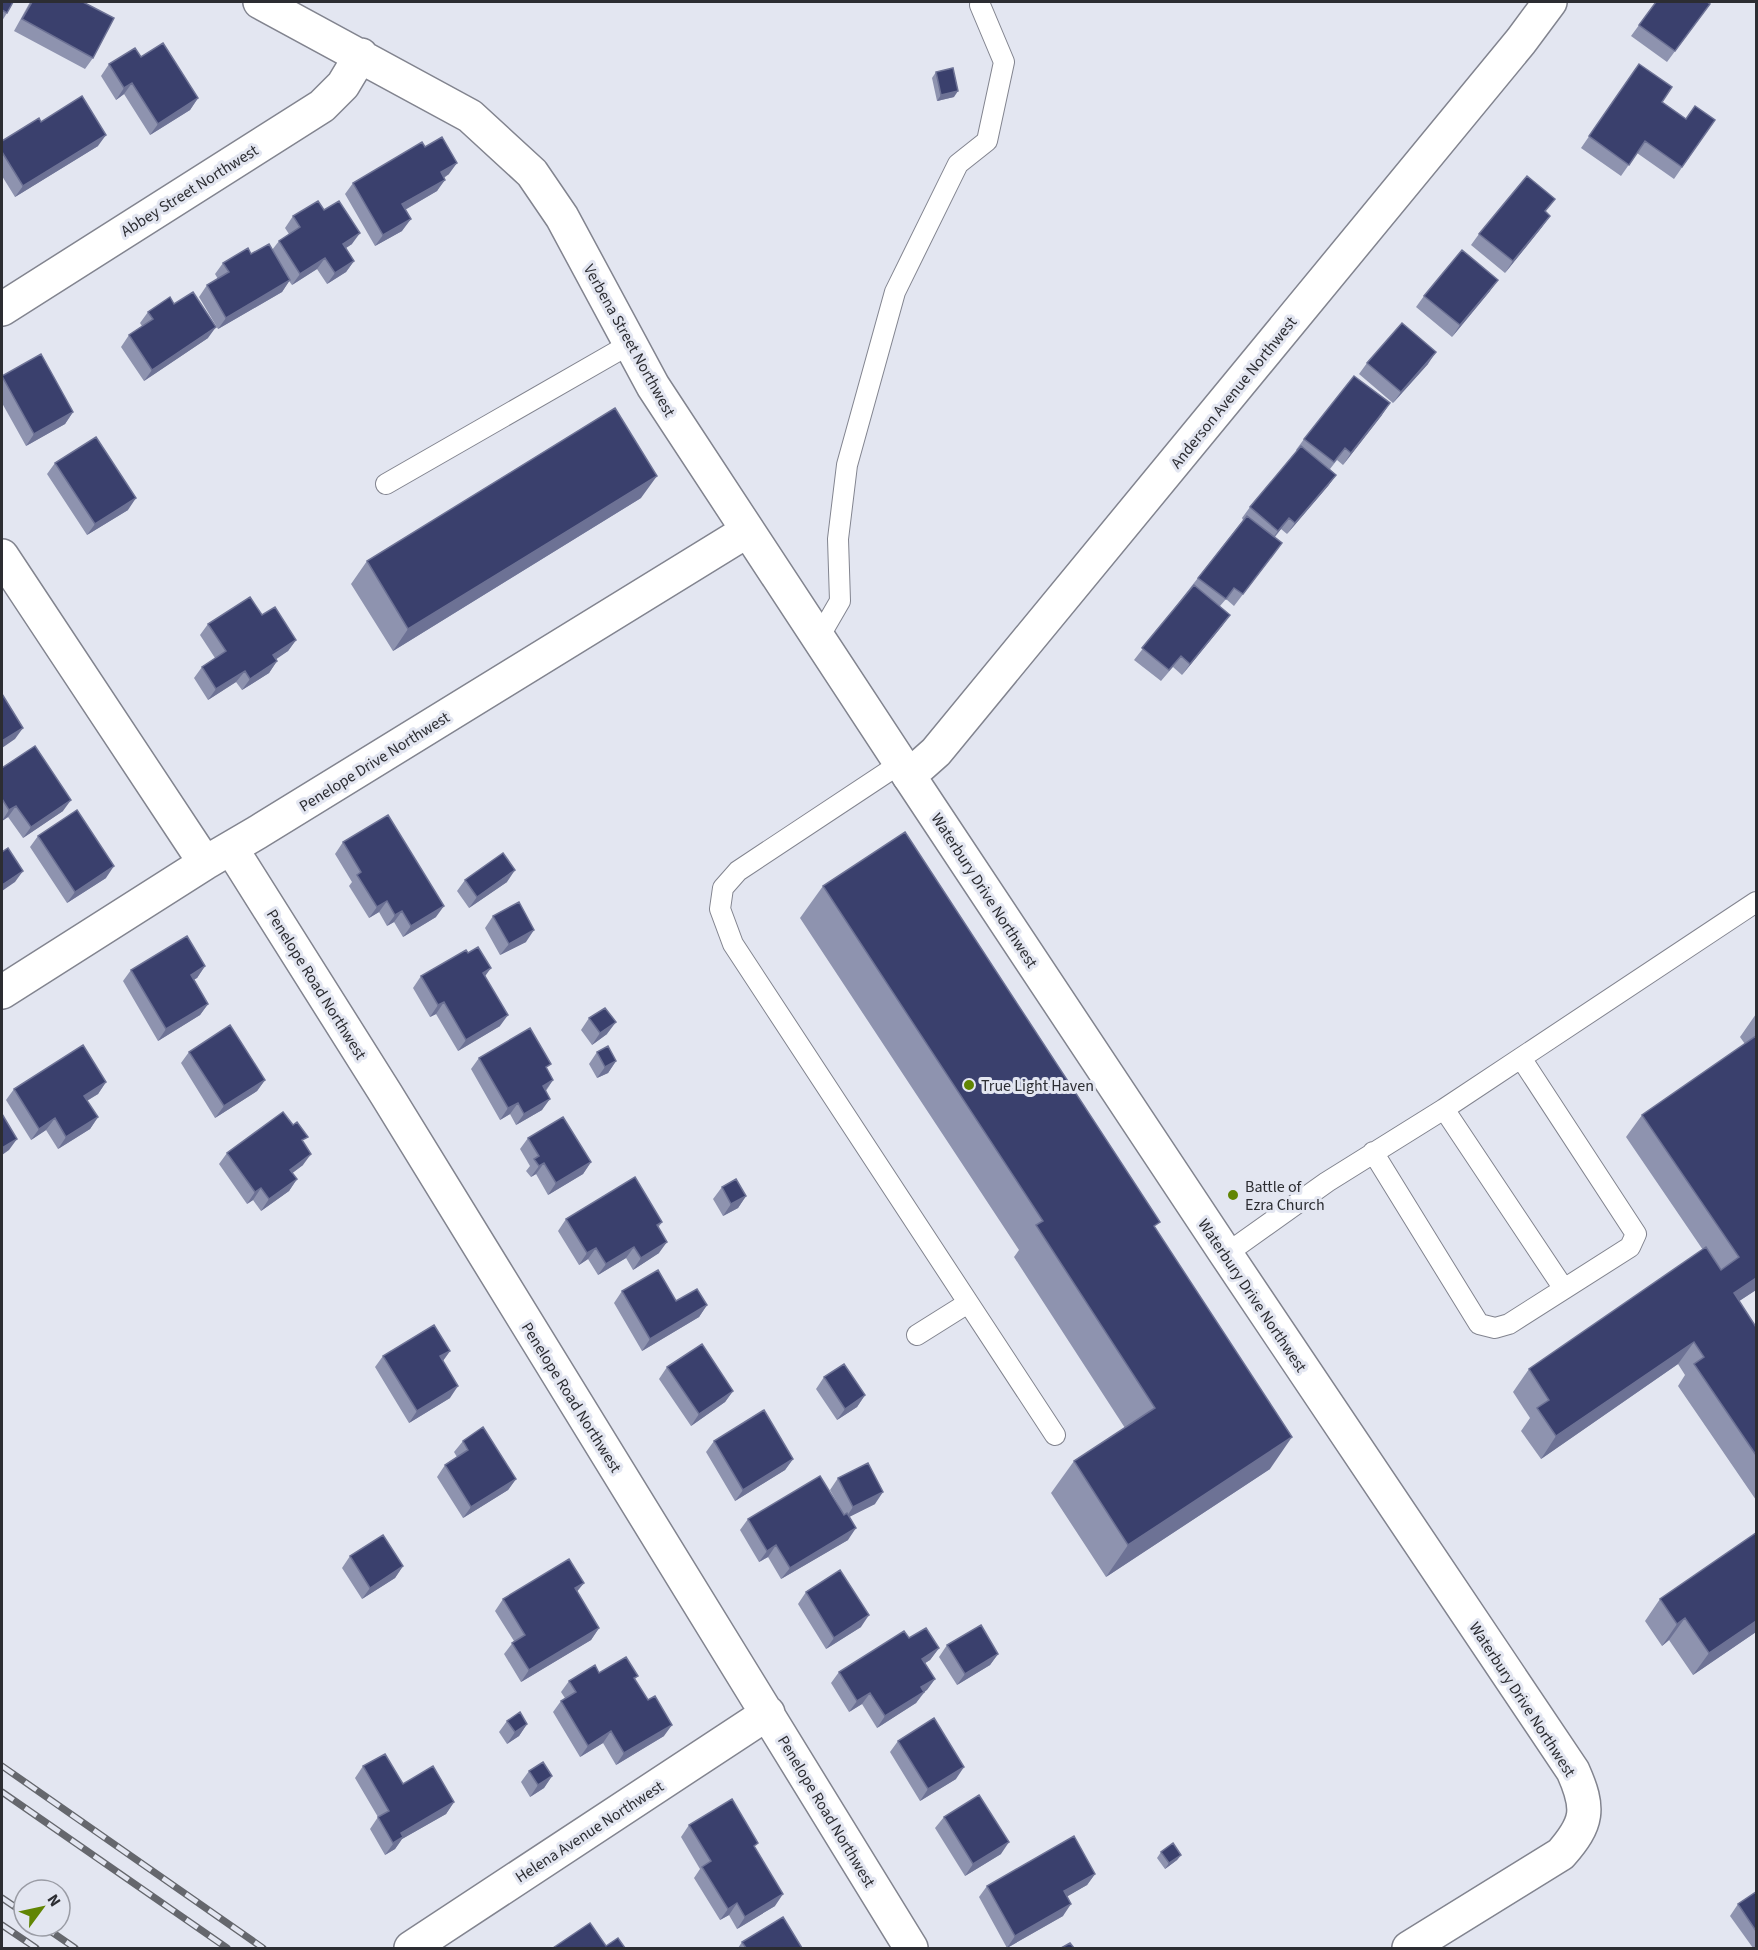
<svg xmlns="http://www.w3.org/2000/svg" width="1758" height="1950" viewBox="0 0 1758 1950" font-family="'Source Sans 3',sans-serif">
<rect width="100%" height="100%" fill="#e3e6f1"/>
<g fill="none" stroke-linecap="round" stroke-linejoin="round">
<g stroke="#82848f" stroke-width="22">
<path id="lane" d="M386,484L630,344
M818,639L840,601L838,539L847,465L895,292L958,164L987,141L1004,62L980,5
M901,763L738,871L723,888L720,909L733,944L1055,1435
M1444,1109L1564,1289
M1373,1152L1479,1324L1495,1328L1509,1324L1630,1247L1636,1234L1521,1058
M1226,1254L1327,1182L1444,1109L1756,902
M917,1335L968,1303"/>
</g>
<g stroke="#82848f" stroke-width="36">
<path id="street" d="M260,2L470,116L532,173L562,217L653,386L909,776
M2,309L322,106L343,85L361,55
M2,556L205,863
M231,848L386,1094L911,1948
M2,992L205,863L258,832L747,531
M411,1948L768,1713"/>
</g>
<g stroke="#82848f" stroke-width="36">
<path id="secondary" d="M1409,1948L1561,1854C1588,1823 1590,1809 1573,1771L1226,1254L909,776L936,752L1521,41L1550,2"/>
</g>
<use href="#lane" stroke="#fff" stroke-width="20"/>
<use href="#street" stroke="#fff" stroke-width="33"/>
<use href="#secondary" stroke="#fff" stroke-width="33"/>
<g stroke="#65676d" stroke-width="7">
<path id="rail" d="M2,1766L263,1948
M2,1792L227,1948
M2,1898L24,1913
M2,1925L36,1948
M43,1926L75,1948"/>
</g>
<use href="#rail" stroke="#e3e6f1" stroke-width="4.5" stroke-dasharray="14" stroke-linecap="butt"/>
</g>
<path fill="#8e93af" d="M2,2L7,13L2,21Z
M30,2H83L93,58L85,69L14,31Z
M1656,2L1710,4L1667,62L1631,36Z
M141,57L198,98L190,110L150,135L124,94L116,100L101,76L109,64Z
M1639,64L1662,102L1686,119L1715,120L1674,179L1637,153L1621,176L1581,148Z
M936,72L954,97L937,101L932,78Z
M41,122L98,146L15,197L2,176V141Z
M425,147L449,174L444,178L437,191L405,210L402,231L375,246L345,194L353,183Z
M324,210L352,244L346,248L354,261L346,272L327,284L317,269L292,285L289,281L282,292L218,329L199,297L207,285L218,279L215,274L223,263L251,254L272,250L279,241L289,234L285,228L293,216Z
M1546,212L1542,227L1505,273L1471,245L1479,234Z
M1490,291L1452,337L1416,307L1424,296Z
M174,304L208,338L144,381L121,347L129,335L142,326L140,323L148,312Z
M1367,363L1428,364L1393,403L1359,374Z
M2,376L73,412L65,424L26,446L2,403Z
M1382,415L1343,465L1337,460L1330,469L1336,475L1328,486L1287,534L1281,529L1275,537L1274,554L1234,606L1226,599L1220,606L1222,626L1182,675L1173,667L1161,681L1134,660L1243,520L1242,518L1250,507L1297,451L1296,450L1304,439Z
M55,463L128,510L87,535L47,474Z
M641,498L393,651L351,584L367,561Z
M262,615L296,640L288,651L275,659L277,661L269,673L242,690L236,682L208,700L194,678L202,667L215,658L200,635L208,624Z
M2,768L63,811L23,838L8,817L2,821Z
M38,836L106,878L67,903L30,847Z
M343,842L436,917L403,937L394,922L387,926L379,912L369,918L349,886L352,882L335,854Z
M465,880L507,882L469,908L457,891Z
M823,886L1155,1229L1270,1469L1106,1577L1051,1493L1074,1461L1125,1428L1014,1257L1019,1250L800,918Z
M493,916L526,942L500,955L485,928Z
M205,966L197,978L194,979L208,1004L200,1015L158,1041L123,981L131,970Z
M421,976L485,977L500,1026L458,1051L436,1014L430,1017L413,988Z
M1756,1014V1290L1739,1301L1756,1327V1500L1678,1386L1685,1375L1678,1364L1541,1459L1521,1431L1530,1418L1513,1392L1529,1369L1703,1250L1626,1137L1642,1115L1745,1044L1740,1037Z
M589,1018L607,1034L592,1045L581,1030Z
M189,1052L265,1080L257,1091L215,1118L181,1063Z
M597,1052L616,1061L608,1073L597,1078L589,1064Z
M479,1058L547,1069L553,1080L546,1091L542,1110L516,1125L510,1114L500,1120L471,1069Z
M106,1082L98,1094L87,1101L98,1117L90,1129L58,1149L46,1130L31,1140L6,1100L14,1089Z
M528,1138L591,1162L583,1174L548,1195L536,1174L531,1177L526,1171L530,1166L520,1149Z
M303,1143V1165L292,1173L297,1179L289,1191L261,1211L253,1200L247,1204L219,1164L227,1153Z
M722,1187L746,1196L738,1208L723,1216L713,1199Z
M566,1219L662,1222L658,1228L659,1253L633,1270L626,1258L598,1275L588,1259L579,1265L558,1231Z
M622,1291L676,1301L707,1305L699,1317L642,1351L614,1303Z
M450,1351L443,1361L450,1398L409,1423L375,1367L383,1356Z
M667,1367L733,1391L725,1402L691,1426L659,1379Z
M824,1377L865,1395L857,1407L837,1420L816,1389Z
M463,1441L516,1479L508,1490L463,1518L437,1477L445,1465L457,1457L454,1452Z
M714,1441L793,1459L785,1470L735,1501L706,1452Z
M838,1478L875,1504L849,1517L848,1540L781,1579L768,1557L759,1562L740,1530L748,1519L839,1506L830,1490Z
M1756,1533V1632L1693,1675L1669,1640L1662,1646L1645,1621L1660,1599Z
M350,1556L403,1566L395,1578L362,1599L342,1568Z
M577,1592L599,1628L591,1640L521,1682L504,1654L514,1641L495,1611L503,1599Z
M806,1592L861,1627L826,1649L798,1604Z
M909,1638L939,1648L930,1660L925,1663L935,1679L916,1703L877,1728L862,1704L849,1712L831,1683L839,1672Z
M947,1645L998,1654L990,1665L957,1685L939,1657Z
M599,1673L638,1676L635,1679L664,1736L616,1765L603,1743L580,1757L553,1712L561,1701L565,1698L561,1692L569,1681Z
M507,1721L527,1724L519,1736L507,1744L499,1732Z
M898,1741L956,1779L920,1801L890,1752Z
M363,1766L403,1784L454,1802L446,1814L402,1839L395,1849L385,1855L370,1829L378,1817L355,1778Z
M529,1771L552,1776L544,1788L530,1797L521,1782Z
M944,1817L1001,1854L965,1876L935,1828Z
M689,1825L755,1848L775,1906L737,1929L729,1915L720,1920L694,1878L700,1869L681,1837Z
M1161,1852L1181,1855L1177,1860L1165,1869L1157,1858Z
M1095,1874L1087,1885L1067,1896L1063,1916L1007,1948L979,1897L987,1886Z
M1756,1892V1948H1753L1730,1916L1738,1904Z
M742,1942L802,1948H738Z"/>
<path fill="#6d7295" d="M132,83L124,94L116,100L124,88Z
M958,91L954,97L937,101L941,95Z
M198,98L190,110L150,135L158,124Z
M106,135L98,146L15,197L23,186Z
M457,163L449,174L433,184L441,172Z
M445,180L437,191L394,216L402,204Z
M1550,216L1542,227L1505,273L1513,261Z
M411,219L402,231L375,246L383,235Z
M360,233L352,244L335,255L343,244Z
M325,258L317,269L292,285L300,274Z
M354,261L346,272L327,284L335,273Z
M290,280L282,292L218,329L226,318Z
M1498,280L1490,291L1452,337L1460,325Z
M216,327L208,338L144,381L152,370Z
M1436,352L1428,364L1393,403L1401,392Z
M1390,403L1382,415L1343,465L1351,453Z
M73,412L65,424L26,446L34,434Z
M1336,475L1328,486L1287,534L1295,523Z
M657,476L641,498L393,651L408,629Z
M136,498L128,510L87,535L95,524Z
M1289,518L1281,529L1270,542L1278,531Z
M1230,615L1222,626L1182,675L1190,664Z
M296,640L288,651L265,667L273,655Z
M277,661L269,673L242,690L250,679Z
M245,671L236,682L208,700L216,689Z
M23,728L15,739L2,748V741Z
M71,800L63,811L23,838L31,827Z
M16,806L8,817L2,821L9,810Z
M114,866L106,878L67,903L75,892Z
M515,870L507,882L469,908L477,897Z
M23,871L15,882L2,891V885Z
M387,901L379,912L369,918L377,907Z
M444,906L436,917L403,937L411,926Z
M402,911L394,922L387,926L395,915Z
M534,930L526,942L500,955L509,944Z
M205,966L197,978L183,986L191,975Z
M491,968L483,979V973Z
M444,1002L436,1014L430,1017L438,1005Z
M208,1004L200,1015L158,1041L166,1029Z
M508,1015L500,1026L458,1051L466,1040Z
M616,1022L607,1034L592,1045L600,1033Z
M616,1061L608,1073L597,1078L605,1067Z
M265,1080L257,1091L215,1118L224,1106Z
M553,1080L545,1091L543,1086Z
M106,1082L98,1094L76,1107L84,1096Z
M550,1099L542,1110L516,1125L524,1114Z
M518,1103L510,1114L500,1120L508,1108Z
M98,1117L90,1129L58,1149L66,1137Z
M55,1118L46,1130L31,1140L39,1129Z
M17,1139L9,1150L2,1155V1148Z
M311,1154L303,1165L282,1181L290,1170Z
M591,1162L583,1174L548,1195L556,1183Z
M544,1163L536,1174L531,1177L539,1166Z
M297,1179L289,1191L261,1211L269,1199Z
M261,1188L253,1200L247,1204L255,1192Z
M746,1196L738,1208L723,1216L731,1204Z
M667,1242L659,1253L633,1270L641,1258Z
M634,1247L626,1258L598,1275L606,1264Z
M596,1248L588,1259L579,1265L587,1253Z
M1756,1278V1290L1718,1315L1734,1293Z
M707,1305L699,1317L642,1351L650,1339Z
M1694,1342L1678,1364L1541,1459L1556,1436Z
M450,1351L442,1362L440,1356Z
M458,1386L450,1398L409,1423L417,1411Z
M733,1391L725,1402L691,1426L699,1414Z
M865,1395L857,1407L837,1420L845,1409Z
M1292,1437L1270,1469L1106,1577L1128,1545Z
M793,1459L785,1470L735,1501L743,1490Z
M516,1479L508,1490L463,1518L471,1507Z
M883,1492L875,1504L845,1519L853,1507Z
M856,1528L848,1540L781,1579L790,1568Z
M776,1545L768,1557L759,1562L767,1551Z
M403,1566L395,1578L362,1599L370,1588Z
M584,1583L575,1594V1588Z
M869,1615L861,1627L826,1649L834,1638Z
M1685,1618L1669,1640L1662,1646L1677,1624Z
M1756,1621V1632L1693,1675L1709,1653Z
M599,1628L591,1640L521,1682L529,1670Z
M939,1648L930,1660L914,1670L922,1659Z
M998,1654L990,1665L957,1685L965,1674Z
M935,1679L927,1690L913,1699L921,1687Z
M924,1692L916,1703L877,1728L885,1716Z
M870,1693L862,1704L849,1712L857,1701Z
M527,1724L519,1736L507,1744L515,1732Z
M672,1725L664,1736L616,1765L624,1753Z
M611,1731L603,1743L580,1757L588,1746Z
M964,1767L956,1779L920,1801L928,1789Z
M552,1776L544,1788L530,1797L538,1785Z
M454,1802L446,1814L402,1839L395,1849L385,1855L401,1833Z
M1009,1842L1001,1854L965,1876L973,1864Z
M1181,1855L1177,1860L1165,1869L1169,1863Z
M1095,1874L1087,1885L1056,1903L1064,1891Z
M783,1894L775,1906L737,1929L745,1917Z
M737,1903L729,1915L720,1920L728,1909Z
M1071,1904L1063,1916L1007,1948L1015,1936Z"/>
<path fill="#3a406d" stroke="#6d7295" stroke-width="1.5" d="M2,2H13L7,13L2,10Z
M32,2H83L114,18L93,58L22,19Z
M1656,2H1707L1710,4L1675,51L1639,25Z
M163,43L198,98L158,124L132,83L124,88L109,64L135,48L141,57Z
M1639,64L1672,87L1662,102L1686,119L1695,106L1715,120L1682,167L1645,141L1629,165L1589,136Z
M953,68L958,91L941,95L936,72Z
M82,96L106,135L23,186L2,152V141L39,118L41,122Z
M442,137L457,163L441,172L445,180L402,204L411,219L383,235L353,183L422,142L425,147Z
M1527,176L1555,199L1545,211L1550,216L1513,261L1479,234Z
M318,201L324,210L339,201L360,233L343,244L354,261L335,273L325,258L300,274L279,241L300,227L293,216Z
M269,244L290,280L226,318L207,285L229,272L223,263L248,248L251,254Z
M1462,250L1498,280L1460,325L1424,296Z
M193,292L216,327L152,370L129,335L153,319L148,312L170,297L174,304Z
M1402,323L1436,352L1401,392L1367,363Z
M41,354L73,412L34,434L2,376Z
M1354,376L1390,403L1351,453L1345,448L1334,462L1304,439Z
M615,408L657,476L408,629L367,561Z
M96,437L136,498L95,524L55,463Z
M1301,446L1336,475L1295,523L1289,518L1278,531L1250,507Z
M1247,516L1282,543L1243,594L1234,588L1226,599L1198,578Z
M1194,585L1230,615L1190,664L1181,656L1169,670L1142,648Z
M250,597L262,615L275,607L296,640L273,655L277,661L250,679L245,671L216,689L202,667L226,651L208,624Z
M2,694L23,728L2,741Z
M35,746L71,800L31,827L16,806L9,810L2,799V768Z
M77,810L114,866L75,892L38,836Z
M388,815L444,906L411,926L402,911L395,915L387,901L377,907L357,875L361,872L343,842Z
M905,832L1160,1222L1154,1226L1292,1437L1128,1545L1074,1461L1155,1408L1036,1225L1043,1221L823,886Z
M8,848L23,871L2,885V852Z
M503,853L515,870L477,897L465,880Z
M519,902L534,930L509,944L493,916Z
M187,936L205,966L191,975L208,1004L166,1029L131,970Z
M478,947L491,968L483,973L508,1015L466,1040L444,1002L438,1005L421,976L466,950L468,953Z
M605,1008L616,1022L600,1033L589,1018Z
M230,1025L265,1080L224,1106L189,1052Z
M530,1028L551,1064L546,1067L553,1080L543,1086L550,1099L524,1114L518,1103L508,1108L479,1058Z
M1756,1036V1278L1734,1293L1756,1327V1455L1694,1364L1704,1357L1694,1342L1556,1436L1537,1408L1549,1400L1529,1369L1706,1247L1721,1270L1739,1257L1642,1115Z
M83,1045L106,1082L84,1096L98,1117L66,1137L55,1118L39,1129L14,1089Z
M608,1046L616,1061L605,1067L597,1052Z
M283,1112L293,1125L297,1122L308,1137L302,1140L311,1154L290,1170L297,1179L269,1199L261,1188L255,1192L227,1153Z
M2,1114L17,1139L2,1148Z
M563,1117L591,1162L556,1183L544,1163L539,1166L534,1159L539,1156L528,1138Z
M635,1177L662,1222L657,1225L667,1242L641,1258L634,1247L606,1264L596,1248L587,1253L566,1219Z
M736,1179L746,1196L731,1204L722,1187Z
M658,1270L676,1301L697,1289L707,1305L650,1339L622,1291Z
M434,1325L450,1351L440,1356L458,1386L417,1411L383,1356Z
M702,1344L733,1391L699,1414L667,1367Z
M844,1364L865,1395L845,1409L824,1377Z
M764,1410L793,1459L743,1490L714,1441Z
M483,1427L516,1479L471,1507L445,1465L468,1450L463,1441Z
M868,1463L883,1492L853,1507L838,1478Z
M820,1476L844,1515L847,1513L856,1528L790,1568L776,1545L767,1551L748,1519Z
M1756,1533V1621L1709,1653L1685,1618L1677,1624L1660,1599Z
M383,1535L403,1566L370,1588L350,1556Z
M569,1559L584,1583L575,1588L599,1628L529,1670L512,1643L525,1635L503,1599Z
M840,1570L869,1615L834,1638L806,1592Z
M981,1625L998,1654L965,1674L947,1645Z
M926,1628L939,1648L922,1659L935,1679L921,1687L924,1692L885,1716L870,1693L857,1701L839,1672L904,1631L909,1638Z
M626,1657L638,1676L634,1678L648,1700L655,1696L672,1725L624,1753L611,1731L588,1746L561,1701L576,1692L569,1681L595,1665L599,1673Z
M520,1712L527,1724L515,1732L507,1721Z
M934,1718L964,1767L928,1789L898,1741Z
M385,1754L403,1784L433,1766L454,1802L401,1833L403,1837L393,1843L378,1817L389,1811L363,1766Z
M543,1762L552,1776L538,1785L529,1771Z
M979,1795L1009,1842L973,1864L944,1817Z
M732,1799L758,1843L754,1846L783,1894L745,1917L737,1903L728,1909L702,1867L711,1861L689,1825Z
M1074,1836L1095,1874L1064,1891L1071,1904L1015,1936L987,1886Z
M1173,1843L1181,1855L1169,1863L1161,1852Z
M1756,1892V1931L1738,1904Z
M783,1917L802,1948H746L742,1942Z
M590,1923L606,1946L618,1938L625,1948H553Z
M1070,1943L1074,1948H1061Z"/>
<g fill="#618503" stroke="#e3e6f1" stroke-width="2">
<circle cx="969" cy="1085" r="6"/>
<circle cx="1233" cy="1195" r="6"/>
</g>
<g text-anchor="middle" stroke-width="6" stroke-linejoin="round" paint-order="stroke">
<g font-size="16" fill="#2c2d32" stroke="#e3e6f1">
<text transform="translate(189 190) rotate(-32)" y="6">Abbey Street Northwest</text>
<text transform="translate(630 340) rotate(61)" y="6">Verbena Street Northwest</text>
<text transform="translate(1233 392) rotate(-51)" y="6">Anderson Avenue Northwest</text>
<text transform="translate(374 761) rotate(-32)" y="6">Penelope Drive Northwest</text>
<text transform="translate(985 890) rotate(57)" y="6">Waterbury Drive Northwest</text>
<text transform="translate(317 984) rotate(58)" y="6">Penelope Road Northwest</text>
<text transform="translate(1253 1295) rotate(56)" y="6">Waterbury Drive Northwest</text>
<text transform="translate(572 1397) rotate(58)" y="6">Penelope Road Northwest</text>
<text transform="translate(1523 1699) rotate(57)" y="6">Waterbury Drive Northwest</text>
<text transform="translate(827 1811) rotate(59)" y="6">Penelope Road Northwest</text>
<text transform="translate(589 1831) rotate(-33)" y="6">Helena Avenue Northwest</text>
</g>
<g font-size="16" fill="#2c2d32" stroke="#e3e6f1" text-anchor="start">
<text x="981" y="1091">True Light Haven</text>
<text x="1245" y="1192">Battle of<tspan x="1245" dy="18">Ezra Church</tspan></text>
</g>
</g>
<rect width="1758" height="1950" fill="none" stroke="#2c2d32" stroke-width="6"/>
<g transform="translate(42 1908) rotate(57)"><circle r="28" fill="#e3e6f1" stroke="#9a9ca5" stroke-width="1.5"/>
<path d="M0-4.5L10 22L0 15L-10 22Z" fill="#618503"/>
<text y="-9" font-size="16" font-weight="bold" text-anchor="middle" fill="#2c2d32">N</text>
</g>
</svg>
